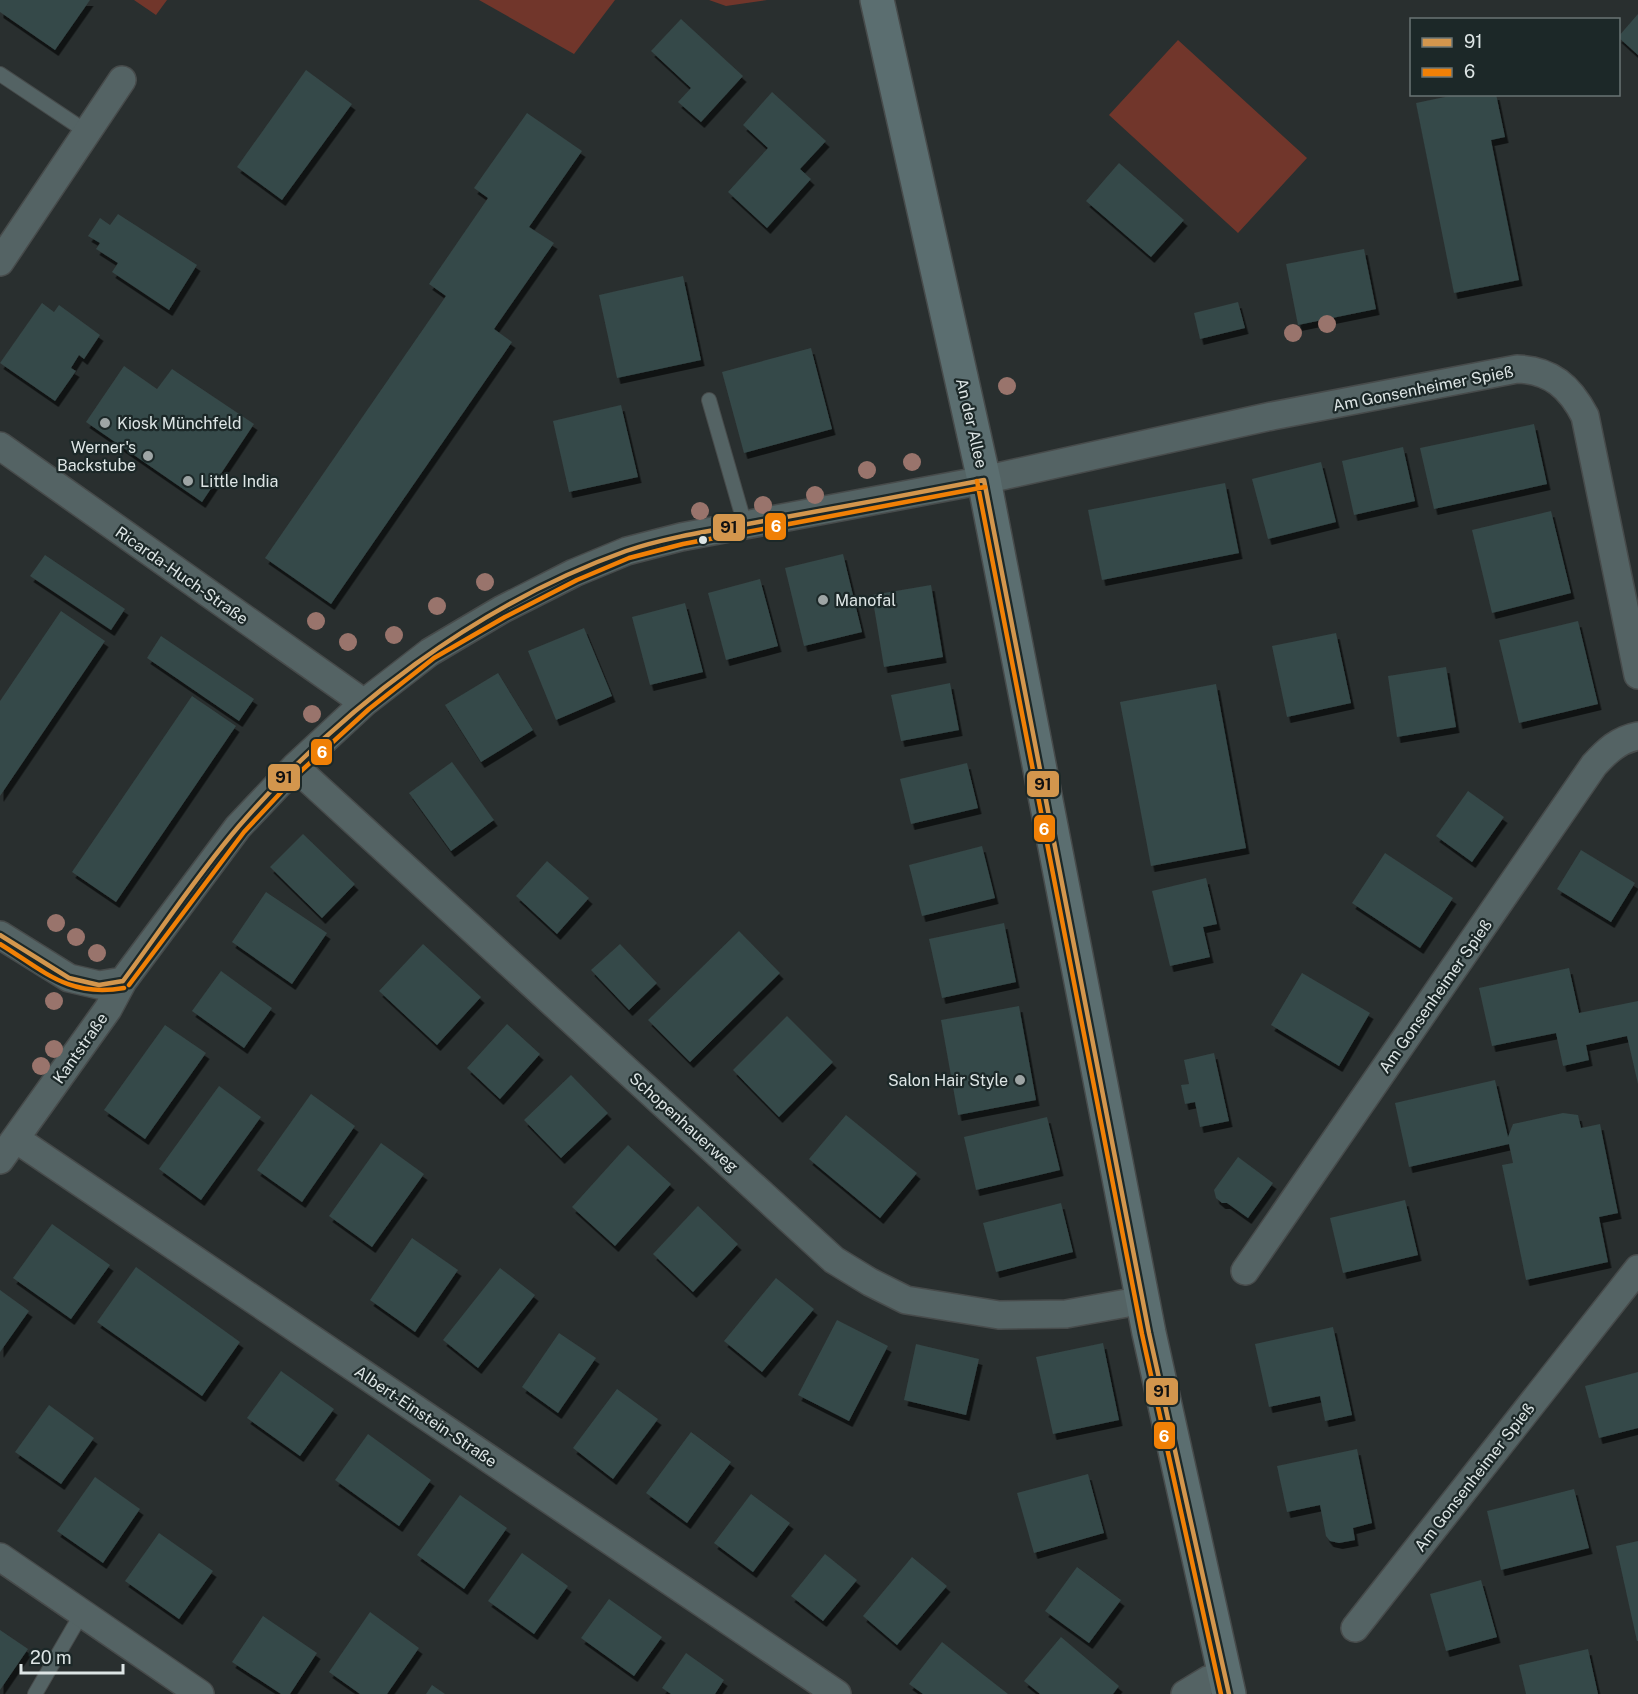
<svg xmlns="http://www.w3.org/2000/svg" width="1638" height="1694" viewBox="0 0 1638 1694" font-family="'Public Sans',sans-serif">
<defs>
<filter id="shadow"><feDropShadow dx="3.5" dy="6" stdDeviation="0" flood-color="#0009"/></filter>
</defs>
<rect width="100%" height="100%" fill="#292f2f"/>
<path fill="#71362b" d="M134,0H167L156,15Z
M479,0H615L574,54Z
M709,0H767L726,6Z
M1178,40L1307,158L1238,233L1109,115Z"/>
<path fill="#364848" filter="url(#shadow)" d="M0,0H90L55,50L0,12Z
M1638,14V55L1618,37Z
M681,19L743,76L701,122L678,102L691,88L651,51Z
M306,70L352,104L282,200L237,167Z
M772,92L826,141L800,169L811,179L767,228L728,192L768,148L743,125Z
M1459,94H1496L1505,137L1491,140L1519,280L1454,293L1416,103Z
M527,113L582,151L529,227L554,243L494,329L512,342L331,604L265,558L446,296L429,284L488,198L474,188Z
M1119,163L1184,220L1151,257L1086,201Z
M118,214L197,265L169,310L112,272L118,263L96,249L100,243L88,236L100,218L110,225Z
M1364,249L1376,309L1298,325L1286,264Z
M683,276L701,360L617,378L599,295Z
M1238,302L1245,328L1200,339L1194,313Z
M42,303L54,312L59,305L100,335L84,359L79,355L71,368L76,371L55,401L0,363Z
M811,348L832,429L744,453L722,372Z
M124,366L157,389L172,369L254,424L202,502L86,422Z
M621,405L638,477L569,492L553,421Z
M1534,424L1547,484L1434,509L1420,448Z
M1403,447L1415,501L1354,515L1342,461Z
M1321,462L1336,522L1268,539L1252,479Z
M1225,483L1239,553L1102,580L1088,510Z
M1551,511L1571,593L1492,613L1472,530Z
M843,554L862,632L804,646L785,568Z
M45,555L125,609L111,630L30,576Z
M760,579L778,646L726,660L708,593Z
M931,585L943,657L884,667L872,595Z
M685,603L703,672L650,685L632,617Z
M61,611L105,641L0,796V701Z
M1578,621L1598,704L1519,723L1499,640Z
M584,628L612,696L556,720L528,651Z
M1336,633L1351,703L1287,717L1272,646Z
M161,636L254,699L239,721L147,658Z
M1446,667L1456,727L1397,737L1388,676Z
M498,673L533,730L481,762L445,705Z
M950,683L959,730L901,741L891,695Z
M1216,684L1246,848L1151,866L1120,702Z
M192,696L236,726L116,902L72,872Z
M452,762L494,820L451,851L409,793Z
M967,763L978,808L911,824L900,779Z
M1468,791L1504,817L1472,862L1436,836Z
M303,834L355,884L322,918L270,867Z
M982,846L995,898L922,916L909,865Z
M1581,850L1635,883L1611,922L1557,889Z
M1385,853L1453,898L1420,948L1352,903Z
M547,861L589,898L557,934L516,896Z
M1206,878L1217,924L1203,927L1210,957L1170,966L1152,891Z
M266,892L327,933L292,984L232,942Z
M1004,923L1016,982L942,998L929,939Z
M739,931L780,973L690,1062L648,1020Z
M423,944L481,997L437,1045L379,991Z
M620,944L657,983L629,1010L591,970Z
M1569,968L1579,1013L1638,1001V1084L1627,1036L1586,1045L1589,1060L1563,1066L1556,1033L1492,1046L1479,988Z
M221,971L272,1008L244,1048L192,1011Z
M1302,973L1370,1013L1339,1066L1271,1025Z
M1019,1006L1036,1100L958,1115L941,1020Z
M787,1016L833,1062L779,1117L733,1070Z
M507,1024L540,1054L500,1099L467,1068Z
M165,1025L206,1053L145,1139L104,1110Z
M1214,1053L1229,1121L1200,1127L1195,1102L1185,1104L1181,1085L1189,1084L1184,1060Z
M571,1075L608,1113L561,1158L524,1120Z
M1495,1080L1508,1137L1513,1124L1563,1113L1578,1115L1581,1128L1600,1124L1618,1213L1599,1217L1608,1262L1526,1280L1502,1165L1513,1163L1509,1144L1409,1167L1395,1103Z
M219,1086L261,1117L201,1200L159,1169Z
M311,1094L355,1126L302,1202L257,1170Z
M846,1115L917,1173L880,1218L809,1159Z
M1047,1117L1060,1170L976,1190L964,1137Z
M381,1143L424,1174L372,1247L329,1216Z
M628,1145L671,1184L615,1246L572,1207Z
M1238,1157L1273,1183L1248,1218L1227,1203H1222L1216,1198L1214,1190Z
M1405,1200L1418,1255L1343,1273L1330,1218Z
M1061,1203L1073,1252L996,1272L983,1223Z
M698,1206L738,1244L693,1292L653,1254Z
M52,1224L110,1265L71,1319L13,1278Z
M412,1238L458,1270L415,1332L370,1300Z
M136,1267L240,1342L202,1396L97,1322Z
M500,1268L535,1295L478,1368L443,1340Z
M776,1278L814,1309L762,1372L724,1341Z
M0,1290L29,1311L0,1352Z
M837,1320L888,1346L849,1421L798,1395Z
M1333,1327L1352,1415L1325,1421L1320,1396L1269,1407L1255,1344Z
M559,1333L596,1358L558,1413L522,1387Z
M1103,1343L1119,1420L1053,1434L1036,1357Z
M916,1344L979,1359L966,1415L904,1400Z
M281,1371L334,1409L300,1456L247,1418Z
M1638,1372V1428L1599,1438L1585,1386Z
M617,1389L658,1419L613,1479L573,1448Z
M49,1405L94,1438L61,1484L15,1452Z
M691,1432L731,1462L687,1523L646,1493Z
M368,1434L431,1480L399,1526L335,1480Z
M1357,1449L1372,1523L1353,1528L1355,1540L1339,1543L1330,1541L1326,1536L1320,1505L1287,1512L1277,1466Z
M1088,1474L1104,1533L1034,1553L1017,1493Z
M95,1477L140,1509L103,1563L57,1531Z
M1574,1489L1589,1548L1501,1570L1487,1511Z
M751,1494L790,1523L753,1572L714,1543Z
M460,1495L507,1528L464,1589L417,1555Z
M159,1533L213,1571L179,1619L125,1581Z
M1638,1541V1641H1637L1616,1546Z
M522,1553L568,1586L534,1634L488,1601Z
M825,1554L857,1580L823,1621L791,1596Z
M912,1557L947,1586L897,1645L863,1616Z
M1077,1567L1121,1600L1089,1643L1045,1611Z
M1481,1580L1497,1637L1446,1651L1430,1594Z
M609,1599L662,1637L634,1676L581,1638Z
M370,1612L419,1648L387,1694H360L329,1672Z
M263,1616L317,1653L290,1694H281L232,1662Z
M0,1630L28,1649L0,1690Z
M1061,1637L1119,1686L1113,1694H1040L1024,1681Z
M942,1642L985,1676L1008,1694H923L909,1684Z
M1588,1649L1598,1694H1526L1519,1665Z
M686,1653L724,1680L715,1694H671L662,1688Z
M432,1685L445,1694H426Z"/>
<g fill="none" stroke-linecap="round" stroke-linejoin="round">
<g stroke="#474b4b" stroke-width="16">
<path id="service" d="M0,74L87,132
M709,400L745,525
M35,1694L82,1613"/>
</g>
<g stroke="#474b4b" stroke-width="30">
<path id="minor" d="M0,262L122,80
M0,446L364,703
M295,767L834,1260L870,1282L906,1300L999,1315L1066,1314L1144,1300
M0,935L69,978L99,985L123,981
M16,1139L837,1694
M0,1160L108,1009L123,981L238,827L295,767L364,703L430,652L501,610L574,573L627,551L681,537L984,480L1272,416L1517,369C1551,370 1570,387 1585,416L1638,675
M1245,1271L1594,765C1607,751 1618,740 1638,736
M0,1557L200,1694
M1355,1628L1638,1269
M1185,1694L1208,1680L1225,1675"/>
</g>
<g stroke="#474b4b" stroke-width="36">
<path id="secondary" d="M877,0L984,480L1149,1333L1229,1694"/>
</g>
<use href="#service" stroke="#546364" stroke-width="14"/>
<use href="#minor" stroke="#546364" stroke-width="27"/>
<use href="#secondary" stroke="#5b6e70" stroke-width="33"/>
<g stroke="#1c2828" stroke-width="9">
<path id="bus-1" d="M984,480L1149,1333L1229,1694
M0,935L69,978L99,985L123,981
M123,981C161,930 197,875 239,826C341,708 478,604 626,551C670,536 718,530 764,521C837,508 911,494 984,480"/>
</g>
<g stroke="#1c2828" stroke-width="9">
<path id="bus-2" d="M977,481L1142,1334L1221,1694
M0,944C44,971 69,998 124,988
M129,985L244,832L300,772L369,709L434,658L505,617L577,580L629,558L683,544L985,487"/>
</g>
<use href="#bus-1" stroke="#d3964d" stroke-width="4.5"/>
<use href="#bus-2" stroke="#f08006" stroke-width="4.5"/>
</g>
<g fill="#99746c">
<circle cx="1327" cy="324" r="9"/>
<circle cx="1293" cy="333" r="9"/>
<circle cx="1007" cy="386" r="9"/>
<circle cx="912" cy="462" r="9"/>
<circle cx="867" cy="470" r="9"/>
<circle cx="815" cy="495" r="9"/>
<circle cx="763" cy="505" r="9"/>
<circle cx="700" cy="511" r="9"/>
<circle cx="485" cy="582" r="9"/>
<circle cx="437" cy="606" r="9"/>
<circle cx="316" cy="621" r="9"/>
<circle cx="394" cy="635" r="9"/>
<circle cx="348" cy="642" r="9"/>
<circle cx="312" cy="714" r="9"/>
<circle cx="56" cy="923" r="9"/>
<circle cx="76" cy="937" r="9"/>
<circle cx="97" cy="953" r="9"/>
<circle cx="54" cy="1001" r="9"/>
<circle cx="54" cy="1049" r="9"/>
<circle cx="41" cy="1066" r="9"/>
</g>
<g fill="#9ea5a5" stroke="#1c2828" stroke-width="2">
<circle cx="105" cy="423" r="6"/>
<circle cx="148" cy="456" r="6"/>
<circle cx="188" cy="481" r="6"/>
<circle cx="823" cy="600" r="6"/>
<circle cx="1020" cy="1080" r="6"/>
</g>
<circle fill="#dde5e5" stroke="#1c2828" stroke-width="2" cx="703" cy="540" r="5"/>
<g text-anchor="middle" stroke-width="4.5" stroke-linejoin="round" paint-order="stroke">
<g font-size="16" fill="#dde5e5" stroke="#1c2828">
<text transform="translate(1423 388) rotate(-11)" y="6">Am Gonsenheimer Spieß</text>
<text transform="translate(972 423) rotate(77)" y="6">An der Allee</text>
<text transform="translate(182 575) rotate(35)" y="6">Ricarda-Huch-Straße</text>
<text transform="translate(1435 996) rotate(-55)" y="6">Am Gonsenheimer Spieß</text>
<text transform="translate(80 1048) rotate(-55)" y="6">Kantstraße</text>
<text transform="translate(684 1122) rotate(42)" y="6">Schopenhauerweg</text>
<text transform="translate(426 1416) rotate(34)" y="6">Albert-Einstein-Straße</text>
<text transform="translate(1474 1477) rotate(-52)" y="6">Am Gonsenheimer Spieß</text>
</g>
<g font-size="16" fill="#dde5e5" stroke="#1c2828" text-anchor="start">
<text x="117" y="429">Kiosk Münchfeld</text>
<text x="136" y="453" text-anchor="end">Werner's<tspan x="136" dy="18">Backstube</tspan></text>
<text x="200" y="487">Little India</text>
<text x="835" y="606">Manofal</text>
<text x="1008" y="1086" text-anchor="end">Salon Hair Style</text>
</g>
</g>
<g stroke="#1c2828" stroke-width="2">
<rect x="764" y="512" width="23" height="29" rx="6" fill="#f08006"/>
<rect x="712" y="513" width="34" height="29" rx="6" fill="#d3964d"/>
<rect x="310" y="738" width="23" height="28" rx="6" fill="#f08006"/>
<rect x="267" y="763" width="34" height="29" rx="6" fill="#d3964d"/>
<rect x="1026" y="770" width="34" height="28" rx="6" fill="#d3964d"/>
<rect x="1033" y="814" width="23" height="29" rx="6" fill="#f08006"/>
<rect x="1145" y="1377" width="34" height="29" rx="6" fill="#d3964d"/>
<rect x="1153" y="1421" width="23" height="29" rx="6" fill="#f08006"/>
</g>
<g font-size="16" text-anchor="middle" font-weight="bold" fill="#fff">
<text x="776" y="532">6</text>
<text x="322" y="758">6</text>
<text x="1044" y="835">6</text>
<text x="1164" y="1442">6</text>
</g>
<g font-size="16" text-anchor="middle" font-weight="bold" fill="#111">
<text x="729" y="533">91</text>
<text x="284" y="783">91</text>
<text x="1043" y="790">91</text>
<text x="1162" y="1397">91</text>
</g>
<rect x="1410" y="18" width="210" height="78" fill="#1c2828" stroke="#697474" stroke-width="1.5"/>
<rect x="1422" y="38" width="30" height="9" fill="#d3964d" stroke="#697474" stroke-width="1.5"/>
<text x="1464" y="48" font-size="18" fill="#dde5e5">91</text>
<rect x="1422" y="68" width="30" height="9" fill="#f08006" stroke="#697474" stroke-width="1.5"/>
<text x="1464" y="78" font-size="18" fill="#dde5e5">6</text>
<path d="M21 1664v9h102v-9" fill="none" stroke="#dde5e5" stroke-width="3"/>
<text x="30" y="1664" font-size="18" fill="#dde5e5" stroke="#1c2828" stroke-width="4.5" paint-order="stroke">20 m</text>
</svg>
